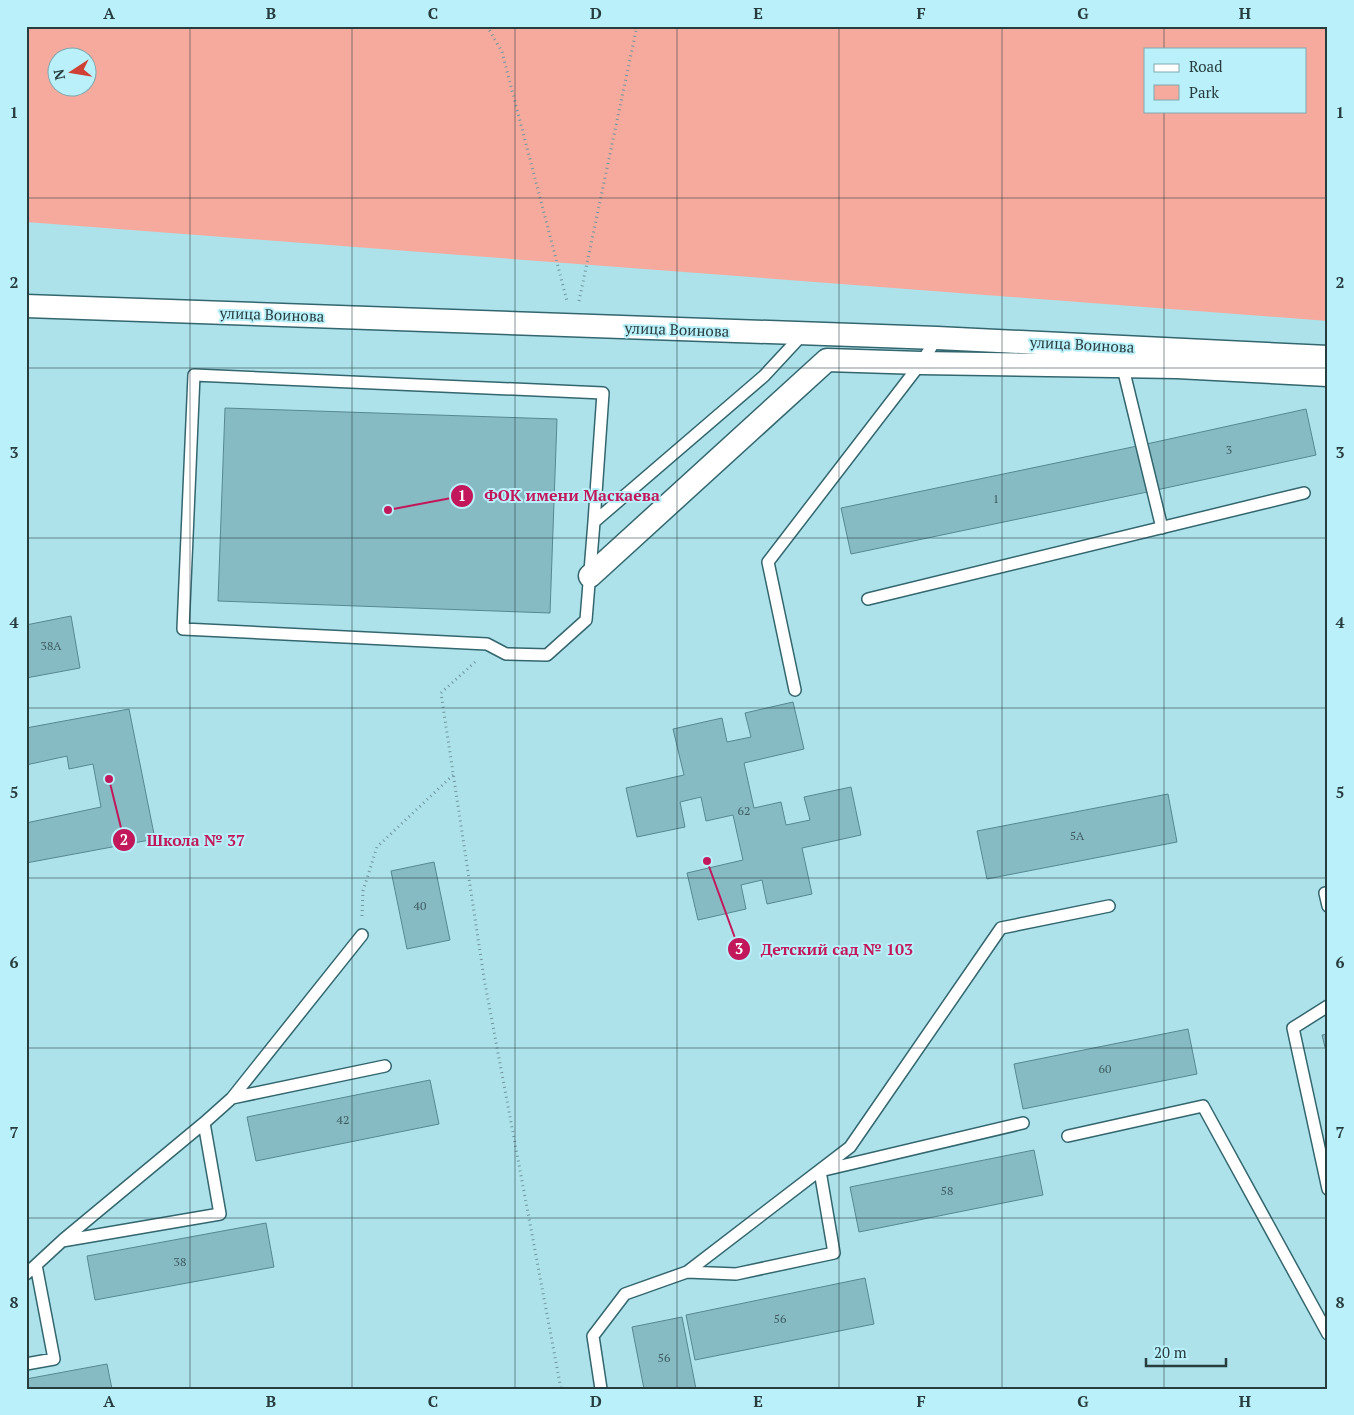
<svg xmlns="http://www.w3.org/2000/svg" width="1354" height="1415" viewBox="0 0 1354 1415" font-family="'PT Serif',serif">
<rect width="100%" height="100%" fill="#ade2eb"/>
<path fill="#f6aa9e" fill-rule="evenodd" d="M26,26H1328V321L26,222ZM1145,49H1305V111H1145ZM58,58H88V88H58Z"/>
<path fill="#87bbc4" stroke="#568891" d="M225,408L557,419L550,613L218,601Z
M1306,409L1316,455L1152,491L1142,445Z
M1142,445L1152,491L851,554L841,508Z
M71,616L80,668L26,678V625Z
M793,702L804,749L744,763L754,808L781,802L786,825L810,820L804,797L851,787L861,835L802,848L812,894L767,904L762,880L741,885L746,909L698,920L687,873L743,860L733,815L706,821L701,797L680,802L685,827L637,837L626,788L684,775L673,729L722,718L727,742L751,737L745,713Z
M129,709L155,839L26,863V823L101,807L93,764L69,769L67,756L26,765V728Z
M1168,794L1177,842L987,879L977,831Z
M434,862L450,940L407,949L391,871Z
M1188,1029L1197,1074L1023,1109L1014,1064Z
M1328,1034V1059L1322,1035Z
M430,1080L439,1124L256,1161L247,1117Z
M1034,1150L1043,1195L859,1232L850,1187Z
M266,1223L274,1267L95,1300L87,1256Z
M865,1278L874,1324L695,1360L686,1315Z
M682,1317L696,1389H644L632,1327Z
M107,1364L112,1389H26V1379Z"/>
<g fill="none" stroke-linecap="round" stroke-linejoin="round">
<g stroke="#33666e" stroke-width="14">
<path id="lane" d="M1122,364L1162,528
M594,522L603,393L194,375L183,629L487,644L506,654L547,655L586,620L594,522L764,376L803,334
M868,599L1304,493
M795,690L768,562L921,363L937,338
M1325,893L1328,906
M1328,1006L1293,1028L1328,1189
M232,1098L362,935
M1068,1136L1203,1106L1328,1334
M63,1240L204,1123
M687,1272L736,1274L834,1253L820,1171L1023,1123
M26,1274L36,1265
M26,1364L54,1359L36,1265L62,1241L220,1214L204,1123L232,1098L385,1066
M601,1389L593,1336L625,1294L687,1272L850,1147L1001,928L1109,906"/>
</g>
<g stroke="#33666e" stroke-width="25">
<path id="street" d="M26,306L937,338L1328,357
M590,576L827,360L921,363L1177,367L1328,375"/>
</g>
<path stroke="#70979d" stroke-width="3" stroke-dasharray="1 4" stroke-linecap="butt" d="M487,26L502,52L567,301
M579,301L637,26
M475,662L441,693L484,978L561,1389
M362,916L363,891L377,847L453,775"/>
<use href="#lane" stroke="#fff" stroke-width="11"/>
<use href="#street" stroke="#fff" stroke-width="22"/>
</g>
<path fill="none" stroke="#263c3f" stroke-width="1" stroke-opacity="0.55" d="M190,26V1389M352,26V1389M515,26V1389M677,26V1389M839,26V1389M1002,26V1389M1164,26V49M1164,111V1389M26,198H1328M26,368H1328M26,538H1328M26,708H1328M26,878H1328M26,1048H1328M26,1218H1328"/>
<g text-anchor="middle" stroke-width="4" stroke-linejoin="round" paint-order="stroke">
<g font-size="12" fill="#3e5c60">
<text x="1229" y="454">3</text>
<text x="996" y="503">1</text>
<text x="51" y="650">38А</text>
<text x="744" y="815">62</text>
<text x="1077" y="840">5А</text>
<text x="420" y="910">40</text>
<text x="1105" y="1073">60</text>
<text x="343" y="1124">42</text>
<text x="947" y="1195">58</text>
<text x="180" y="1266">38</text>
<text x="780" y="1323">56</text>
<text x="664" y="1362">56</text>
</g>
<g font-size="15" fill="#263c3f" stroke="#baf0f9">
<text transform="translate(272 315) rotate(2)" y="5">улица Воинова</text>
<text transform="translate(677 330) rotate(2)" y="5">улица Воинова</text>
<text transform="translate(1082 345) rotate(3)" y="5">улица Воинова</text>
</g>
</g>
<path fill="none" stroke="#c2185b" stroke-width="2" d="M388 510L462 496M109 779L124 840M707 861L739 949"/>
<g fill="#c2185b" stroke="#baf0f9" stroke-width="2">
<circle cx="388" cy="510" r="5"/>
<circle cx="109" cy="779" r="5"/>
<circle cx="707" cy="861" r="5"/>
<circle cx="462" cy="496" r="12"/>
<circle cx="124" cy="840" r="12"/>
<circle cx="739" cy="949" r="12"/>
</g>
<g font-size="15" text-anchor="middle" font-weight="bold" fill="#fff">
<text x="462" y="501">1</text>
<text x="124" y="845">2</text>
<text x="739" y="954">3</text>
</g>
<g font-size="16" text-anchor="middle" font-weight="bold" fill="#c2185b" stroke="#baf0f9" stroke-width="4" stroke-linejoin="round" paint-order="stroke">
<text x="572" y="501">ФОК имени Маскаева</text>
<text x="196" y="846">Школа № 37</text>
<text x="837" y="955">Детский сад № 103</text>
</g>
<rect width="1354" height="1415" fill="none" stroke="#baf0f9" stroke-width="55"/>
<rect x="1144" y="48" width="162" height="65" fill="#baf0f9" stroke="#7fa8af"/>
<rect x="1154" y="64" width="25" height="8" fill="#ffffff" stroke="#7fa8af"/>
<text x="1189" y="72" font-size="15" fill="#263c3f">Road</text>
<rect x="1154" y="85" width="25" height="15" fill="#f6aa9e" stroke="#7fa8af"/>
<text x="1189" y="98" font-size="15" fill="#263c3f">Park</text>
<g transform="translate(72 72) rotate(258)"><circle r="24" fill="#baf0f9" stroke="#7fa8af"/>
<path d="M0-4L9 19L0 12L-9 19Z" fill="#cf4135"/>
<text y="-8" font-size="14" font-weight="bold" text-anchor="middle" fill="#263c3f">N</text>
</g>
<path d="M1146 1358v8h80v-8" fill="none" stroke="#263c3f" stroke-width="2.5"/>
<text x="1154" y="1358" font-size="15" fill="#263c3f" stroke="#baf0f9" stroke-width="4" paint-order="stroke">20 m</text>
<rect x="28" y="28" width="1298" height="1360" fill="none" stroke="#263c3f" stroke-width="2"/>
<g font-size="16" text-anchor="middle" font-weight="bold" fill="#263c3f">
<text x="109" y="19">A</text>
<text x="271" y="19">B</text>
<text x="433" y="19">C</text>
<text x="596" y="19">D</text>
<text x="758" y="19">E</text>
<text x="921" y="19">F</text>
<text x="1083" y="19">G</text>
<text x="1245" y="19">H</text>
<text x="14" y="118">1</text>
<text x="1340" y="118">1</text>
<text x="14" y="288">2</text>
<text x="1340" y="288">2</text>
<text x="14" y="458">3</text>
<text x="1340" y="458">3</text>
<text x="14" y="628">4</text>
<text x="1340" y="628">4</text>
<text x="14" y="798">5</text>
<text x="1340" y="798">5</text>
<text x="14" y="968">6</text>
<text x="1340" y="968">6</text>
<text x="14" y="1138">7</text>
<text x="1340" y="1138">7</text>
<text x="14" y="1308">8</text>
<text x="1340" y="1308">8</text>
<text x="109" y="1407">A</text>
<text x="271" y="1407">B</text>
<text x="433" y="1407">C</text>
<text x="596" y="1407">D</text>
<text x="758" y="1407">E</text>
<text x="921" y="1407">F</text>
<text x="1083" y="1407">G</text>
<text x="1245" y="1407">H</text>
</g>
</svg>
